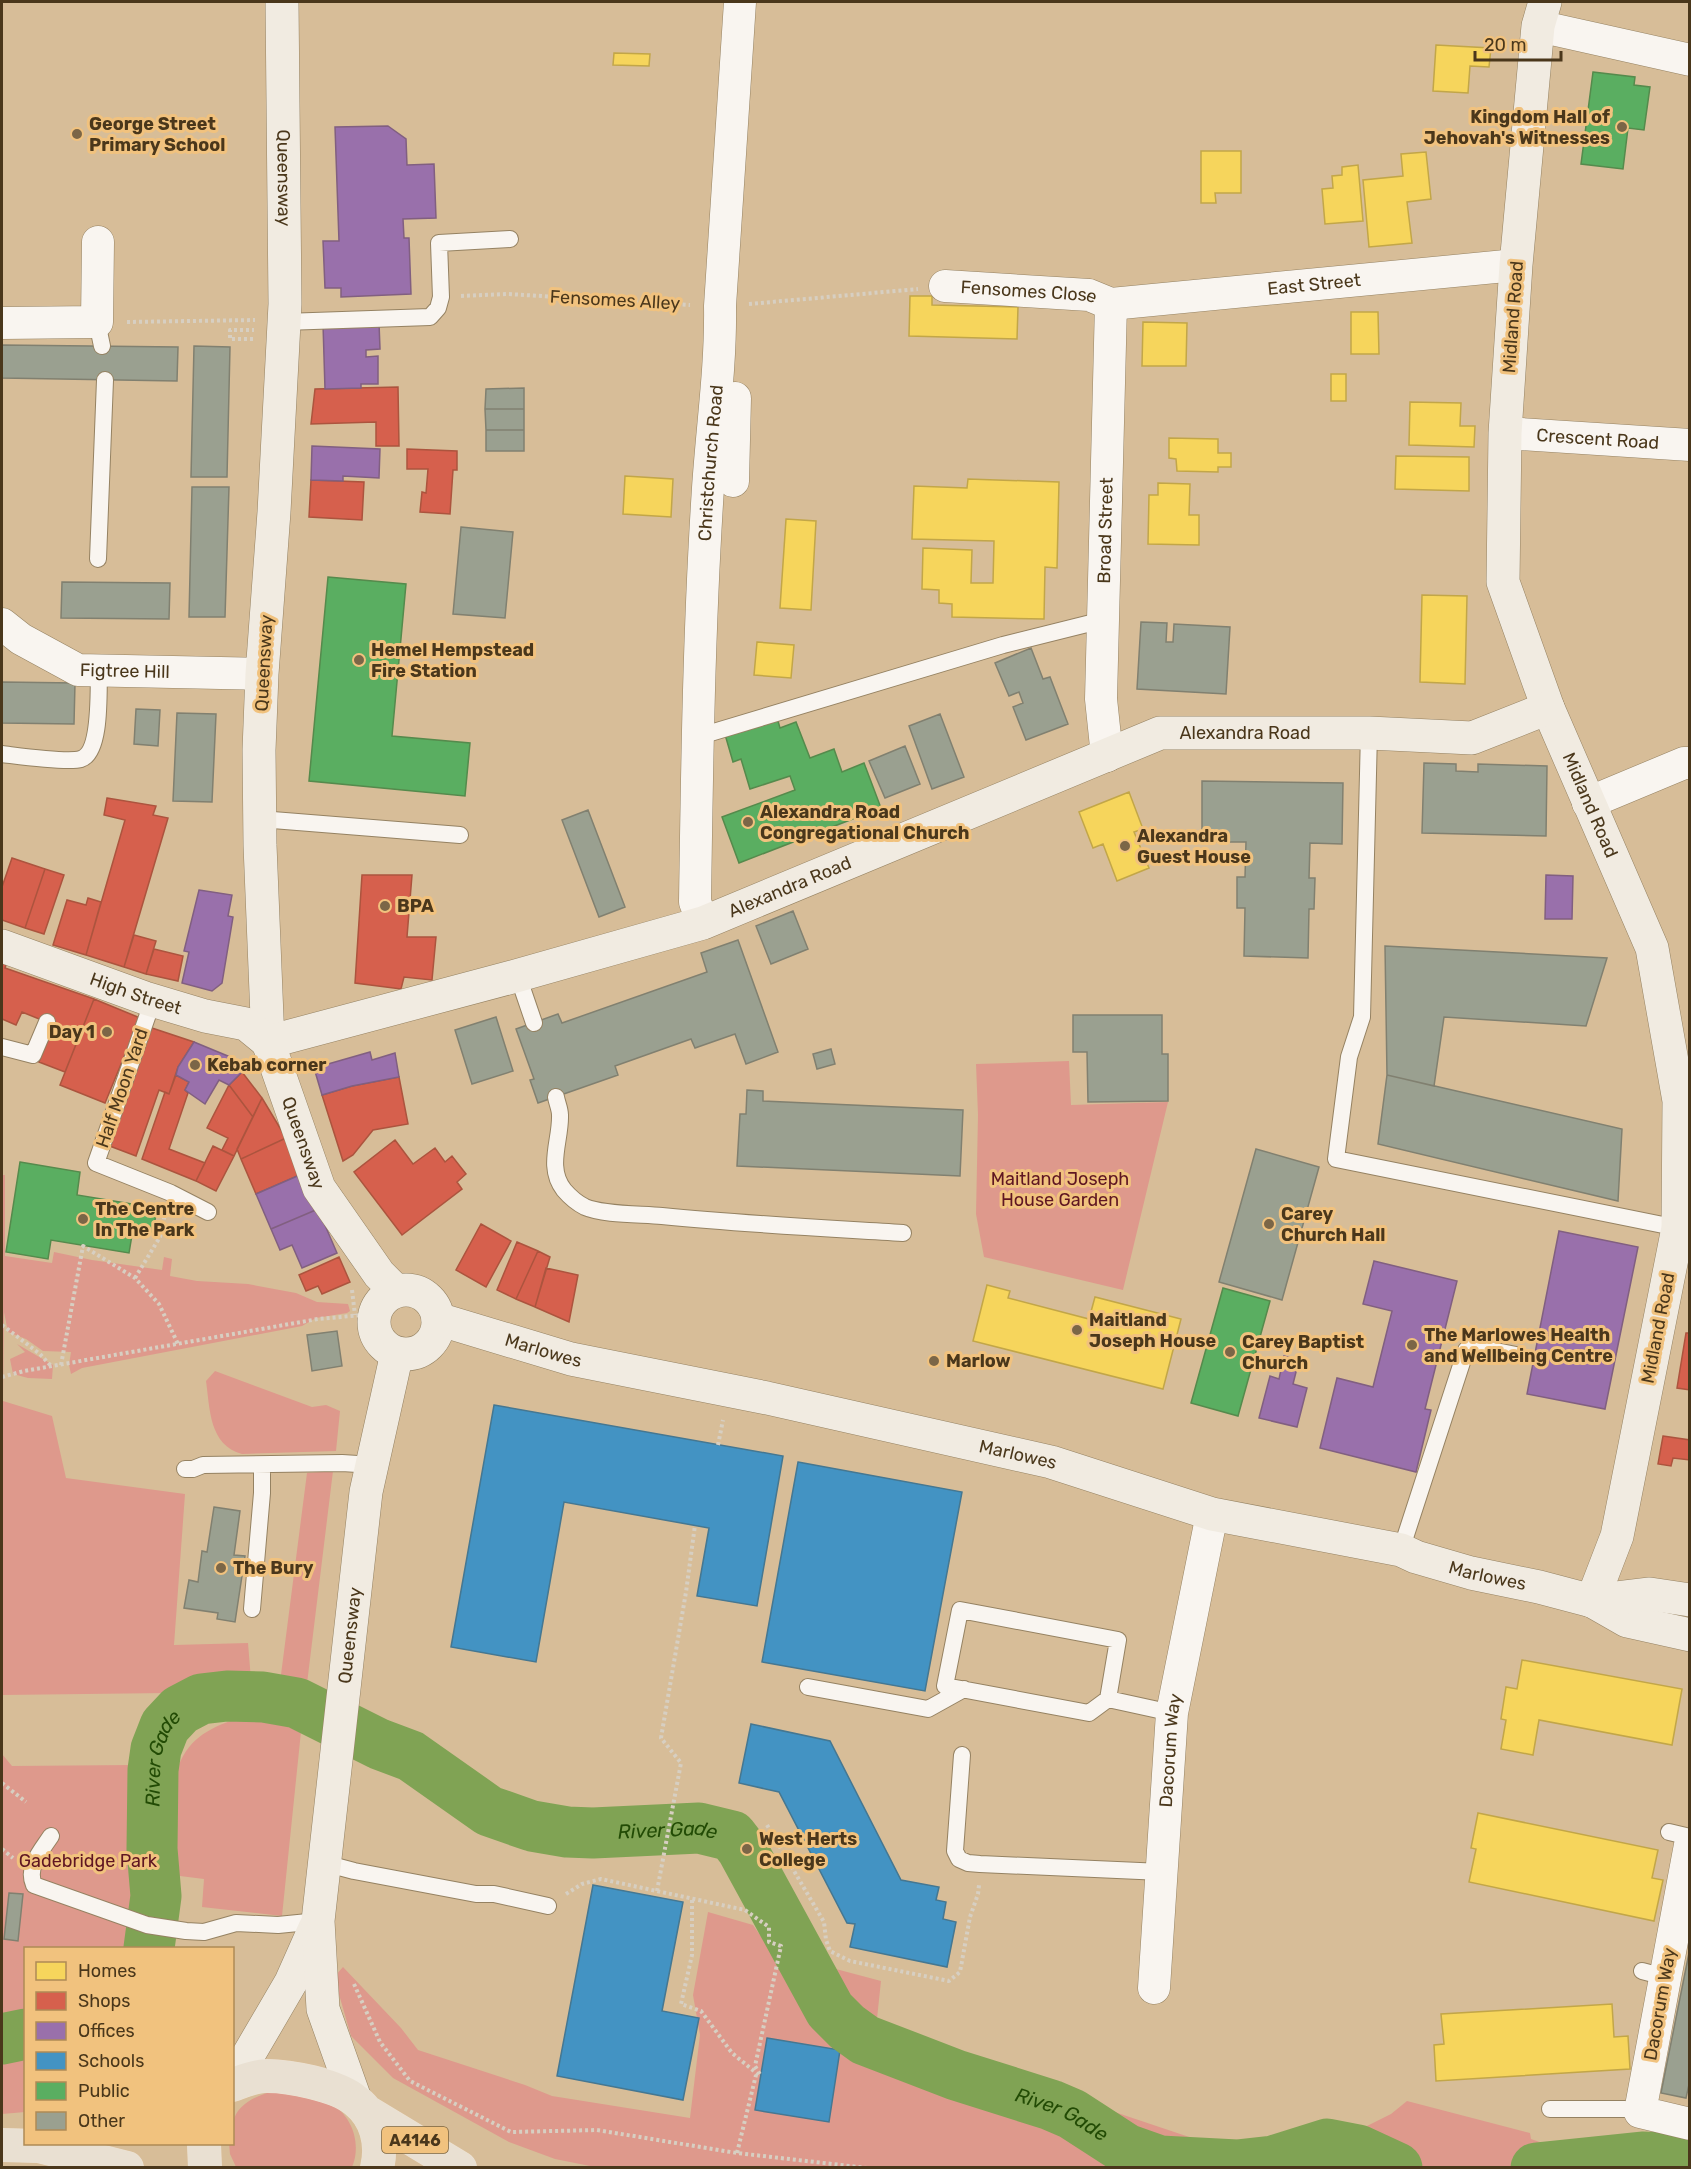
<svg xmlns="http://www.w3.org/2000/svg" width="1691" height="2169" viewBox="0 0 1691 2169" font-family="Rubik,sans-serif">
<rect width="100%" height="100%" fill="#d7bd98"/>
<path fill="#de998c" d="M1069,1061L1071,1105L1168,1102L1123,1290L984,1257L976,1214L978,1115L976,1064Z
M2,1175H5V1256L52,1263L54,1252L92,1260L162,1270L164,1257L172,1259L170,1276L197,1281L248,1284L296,1293L317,1302L348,1304L350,1311L347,1313L316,1318L302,1326L82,1368L71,1374L69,1365L71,1352L43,1351L26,1339L8,1332L4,1312L3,1401L52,1416L66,1478L185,1494L174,1645L248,1643L252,1692L2,1695Z
M17,1344L53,1365L52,1379L28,1378L13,1374L10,1359L25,1352Z
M215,1371L312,1407L326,1405L340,1411L336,1451L242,1454C209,1445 210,1409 206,1381Z
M333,1471L305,1700L278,1698L307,1473Z
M238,1718L302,1722L282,1916L202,1907L204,1879L180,1876L177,1880L174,1948H26L25,2112L2,2114V1754L12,1766L134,1765L176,1772C188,1739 205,1730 238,1718Z
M708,1912L753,1925L772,1952L881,1981L876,2028L909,2037L1049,2090L1219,2147L1319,2150L1391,2114L1407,2101L1530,2133L1531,2139L1554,2147H1643L1656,2133L1689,2140V2167H595L555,2159L509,2142L393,2078L351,2036L334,1977L343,1967L401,2028L418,2050L525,2085L552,2096L690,2118L700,2035L693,1995Z
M274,2091C290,2094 315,2096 329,2103C352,2114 362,2144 352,2167H236L230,2154L229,2144H232C233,2137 231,2129 233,2123C236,2104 258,2095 274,2091Z"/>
<path fill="#f6d55c" stroke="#c2a648" stroke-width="1.5" d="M1436,45L1491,48L1489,67L1470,66L1468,93L1433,91Z
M614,53L650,54L649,66L613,65Z
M1201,151H1241V193H1215L1216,203H1201Z
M1426,152L1431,199L1407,202L1412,243L1369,247L1363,180L1403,176L1401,154Z
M1358,165L1363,221L1325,224L1322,189L1333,188L1332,176L1342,175V167Z
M910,296H932V305L1018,307L1017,339L909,336Z
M1351,312H1378L1379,354H1351Z
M1143,322L1187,323L1186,366H1142Z
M1331,374H1346V401H1331Z
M1410,402L1461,403L1460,426H1475L1474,447L1409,445Z
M1169,438L1218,439V453H1231V467H1218V472L1177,471L1176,459L1169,458Z
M1396,456L1469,457V491L1395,489Z
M625,476L673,479L671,517L623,514Z
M968,479L1059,482L1057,568L1045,567L1044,619L952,617V604L939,603V590L922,589L923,548L972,550L971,583H993L994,541L912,539L914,486L967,488Z
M1158,483L1190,484L1189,515H1199V545L1148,544L1149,495H1158Z
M786,519L816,521L811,610L780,608Z
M1422,595L1467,596L1465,684L1420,682Z
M757,642L794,645L791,678L754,675Z
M1129,792L1143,829L1134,832L1149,868L1117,881L1103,844L1093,848L1079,812Z
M987,1285L1010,1291L1008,1298L1089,1319L1095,1297L1181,1319L1163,1389L973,1341Z
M1522,1660L1682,1689L1672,1745L1539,1720L1533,1755L1501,1749L1506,1720L1501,1719L1506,1687L1517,1689Z
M1478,1813L1658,1850L1652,1878L1663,1880L1654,1921L1469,1882L1476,1849L1471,1848Z
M1612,2004L1614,2037L1628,2036L1630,2069L1436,2081L1434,2045L1444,2044L1441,2014Z"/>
<path fill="#d6604d" stroke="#ac543e" stroke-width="1.5" d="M398,387L399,446H376V422L311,424L315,389Z
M407,449L457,451V470H453L450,514L420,512L422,492L426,493L428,469H407Z
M311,480L364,482L362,520L309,517Z
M107,798L156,806L153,815L168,818L124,967L86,955L125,820L104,815Z
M12,858L45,869L25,928L2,920V887Z
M45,869L64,875L44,934L25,928Z
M362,875H412L407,937H436L432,980L404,977L401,989L355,983Z
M88,898L101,902L86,955L53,945L67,900L86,905Z
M134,935L156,941L146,974L124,967Z
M154,949L183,956L178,981L146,974Z
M2,955L8,958L5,968L94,999L65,1072L39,1062L54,1025L22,1012L16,1025L2,1019Z
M94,999L140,1018L105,1103L60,1085Z
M149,1027L194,1042L178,1067L169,1094L159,1090L136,1156L107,1145Z
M242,1072L262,1098L253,1117L229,1085Z
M176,1075L189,1082L185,1090L188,1093L169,1149L205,1163L196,1181L142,1159L165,1092L169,1094Z
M399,1077L408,1124L373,1130L353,1155L343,1161L322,1095L352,1086Z
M229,1085L253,1117L234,1156L222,1150L228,1138L207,1128Z
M262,1098L286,1138L241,1159L237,1149Z
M286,1138L302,1174L256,1194L241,1159Z
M395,1140L413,1164L435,1148L445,1162L452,1156L466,1174L457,1182L462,1189L402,1235L354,1172Z
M213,1146L234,1156L216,1191L196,1181Z
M481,1224L511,1241L486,1287L456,1270Z
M517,1242L538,1251L516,1299L497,1290Z
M538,1251L550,1257L535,1307L516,1299Z
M339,1257L350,1282L322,1294L318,1286L306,1291L299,1275Z
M546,1268L578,1275L569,1322L535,1307Z
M1686,1333H1690V1390L1677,1388Z
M1663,1436L1690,1440V1460L1673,1458L1671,1466L1658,1464Z"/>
<path fill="#9970ab" stroke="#815f80" stroke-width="1.5" d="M388,126L406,139L407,165L434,164L436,218L403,219L404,238H409L411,294L341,297V288H325L323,241H339L335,127Z
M379,323L380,349L366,350V357L378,356V384H361V388L325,389L323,324Z
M312,446L380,449L379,478L343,476V481L311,480Z
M1546,875L1573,876L1572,919H1545Z
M199,890L232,895L228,916L233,917L222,983L212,991L182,983L189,952L184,951Z
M194,1042L235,1059L232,1066L242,1072L229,1085L219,1080L205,1104L185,1090L189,1082L176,1075L178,1067Z
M370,1052L372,1060L395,1053L399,1077L352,1086L322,1095L314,1068Z
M302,1174L318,1209L271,1229L256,1194Z
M318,1209L337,1253L302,1268L292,1245L280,1250L271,1229Z
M1559,1231L1638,1247L1605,1409L1527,1394Z
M1374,1261L1457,1281L1425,1409L1431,1410L1416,1472L1320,1448L1337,1378L1373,1387L1392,1311L1363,1304Z
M1284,1356L1299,1360L1293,1384L1307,1388L1297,1427L1259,1418L1270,1376L1279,1379Z"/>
<path fill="#4393c3" stroke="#457791" stroke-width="1.5" d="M494,1405L783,1456L757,1606L697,1596L709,1528L564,1502L536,1662L451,1647Z
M798,1462L962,1492L925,1691L762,1662Z
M751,1724L830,1741L901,1880L939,1887L936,1900L946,1902L943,1919L956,1922L947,1967L850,1947L855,1924L847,1923L779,1792L739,1783Z
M593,1885L683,1902L662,2011L699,2018L683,2100L557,2076Z
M767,2038L840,2050L829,2122L755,2110Z"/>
<path fill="#5aae61" stroke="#558a4c" stroke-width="1.5" d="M1593,72L1635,77L1634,85L1650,87L1644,130L1628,128L1623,169L1581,164Z
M328,577L406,584L392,736L470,743L465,796L309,781Z
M776,714L780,728L796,722L810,758L834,749L842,772L864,763L881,808L739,863L722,817L795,790L790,776L750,789L741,759L733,762L724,731Z
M20,1162L80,1172L77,1195L157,1208L153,1232L133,1229L129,1253L51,1240L48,1259L6,1252Z
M1223,1288L1270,1301L1238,1416L1191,1403Z"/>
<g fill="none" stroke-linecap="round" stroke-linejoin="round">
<g stroke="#80a354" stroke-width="51">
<path id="s1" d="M149,1948L156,1896L152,1849L153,1770L156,1749L165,1726L180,1710L201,1699L227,1696L263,1697L297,1703L379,1744L411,1756L489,1811L532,1826L567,1832L593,1833L699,1828L732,1836L742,1849L830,2010L847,2027L865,2040L956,2075L1051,2105L1072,2114L1126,2149L1160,2161L1237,2165L1273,2161L1327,2144L1358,2150L1397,2168"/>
<path d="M2,2039L26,2034"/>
<path d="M1536,2168L1642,2157L1690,2159"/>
</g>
</g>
<path fill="#9aa090" stroke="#818070" stroke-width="1.5" d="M2,345L178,347L177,381L2,378Z
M194,346L230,347L227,477H191Z
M524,388V409H485L486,389Z
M485,409H524V430H486Z
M486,430H524V451H486Z
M192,487H229L225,617H189Z
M461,527L513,532L505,618L453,614Z
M62,582L170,583L169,619L61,618Z
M1141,622L1167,623L1166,642H1173L1174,624L1230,627L1226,694L1137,689Z
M1031,648L1043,679L1050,677L1068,724L1026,740L1013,707L1023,703L1019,692L1009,696L995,663Z
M2,682L75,683L74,724L2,723Z
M136,709L160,710L158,746L134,744Z
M177,713L216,714L212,802L173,801Z
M940,714L964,777L932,789L909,726Z
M905,746L920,784L885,798L869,761Z
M1424,763L1456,764V771L1478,772V764L1547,766L1546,836L1422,833Z
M1202,781L1343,783L1342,844L1310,843L1309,878H1315L1314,909H1309L1308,958L1244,956L1245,908H1237V877H1245L1246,842H1202Z
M588,810L625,907L599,917L562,820Z
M793,911L808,949L771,964L756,926Z
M738,940L778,1052L746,1064L735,1034L695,1048L691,1039L615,1066L618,1075L538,1103L530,1080L534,1079L516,1029L558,1014L562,1023L707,972L701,953Z
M1385,946L1607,958L1586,1026L1444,1017L1434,1086L1387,1075Z
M1073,1015H1162V1054H1168V1101L1088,1102L1087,1052H1073Z
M496,1017L513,1071L472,1084L455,1030Z
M831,1049L835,1064L817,1069L813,1054Z
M1387,1075L1622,1129L1618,1201L1378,1144Z
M747,1090L763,1091V1101L963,1110L960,1176L737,1166L740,1114H746Z
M1256,1149L1319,1167L1282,1300L1219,1282Z
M337,1331L342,1366L312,1371L307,1335Z
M214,1507L240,1511L234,1555L245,1556L235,1622L217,1619L218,1613L184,1608L189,1580L198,1582L202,1551L207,1552Z
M9,1893L23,1894L18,1941L4,1939Z
M1690,1948V2080L1686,2098L1661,2093Z"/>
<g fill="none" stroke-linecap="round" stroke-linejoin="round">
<g stroke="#958262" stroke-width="18">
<path id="lane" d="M97,322L102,346
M284,322L430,317L438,308L441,297L439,243L510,239
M98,559L105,380
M1369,733L1362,1017L1349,1057L1336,1159L1678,1228
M697,737L1003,645L1103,620
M2,754C19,756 67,763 81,759C102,752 98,689 99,670
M260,819L460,835
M518,976L534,1023
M153,1000L96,1163L171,1193L208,1212
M2,1047L33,1055L47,1022
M556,1097C557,1103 560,1109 560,1115C561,1140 546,1167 564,1190C570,1197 577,1203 585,1207C603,1215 642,1214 662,1216C742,1224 823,1228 903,1233
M185,1469H193L203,1465L342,1463L373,1465
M1401,1550L1466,1350L1471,1346L1516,1355
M252,1609L262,1493V1465
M808,1687L928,1709L964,1689
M1108,1699L1118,1640L960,1610L945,1686L1089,1713L1108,1699L1172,1713
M962,1755L955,1851L959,1859L968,1863L980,1864L1162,1872
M1669,1832L1690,1837
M51,1836C41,1851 26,1867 34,1885L147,1925L186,1931L204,1932L236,1923L278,1925L318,1921
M324,1863L354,1871L476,1894H494L548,1906
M1642,1971L1665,1977
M1550,2109H1625L1640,2112"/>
</g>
<g stroke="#958262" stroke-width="33">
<g id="street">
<path d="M1538,26L1690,60"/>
<path id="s2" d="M945,286L1089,295L1111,304L1516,265"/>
<path d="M2,323L97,322L98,242"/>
<path id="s3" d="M1505,433L1690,445"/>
<path d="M733,481L735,398"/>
<path id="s4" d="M2,624L21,639L78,670L262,674"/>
<path id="s5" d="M1107,756L1101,699L1111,304"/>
<path d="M1588,803L1684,763H1690"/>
<path id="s6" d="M703,923L695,902C697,764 699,626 708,488C712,427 721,367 720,306L740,2"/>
<path d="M1690,1845L1640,2112L1690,2124"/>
<path id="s7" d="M1154,1988L1172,1713L1212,1514"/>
</g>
</g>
<g stroke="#958262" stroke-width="34">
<g id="secondary">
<path id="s8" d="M282,2L285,304L274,512L262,674L259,750L260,845L268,1042L319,1188L379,1274L396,1291"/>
<path id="s9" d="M1545,2L1538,26L1516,265L1505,433L1503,582L1548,708L1652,948L1679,1101L1678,1228L1617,1536L1592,1601"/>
<path id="s10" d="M2,946L145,998L205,1016L246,1024L268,1042L512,977L703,923L1160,733H1369L1472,738L1548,708"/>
<circle cx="406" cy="1322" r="32"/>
<path id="s11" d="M438,1319L571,1359L767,1398L1051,1462L1212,1514L1401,1550L1416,1557L1471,1573L1539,1587L1592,1601L1627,1621L1690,1635"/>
<path d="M1592,1601L1650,1594L1690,1600"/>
<path d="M232,2083L291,1982L315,1928"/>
<path id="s12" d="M355,2099L323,2009L318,1921L366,1492L397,1353"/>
</g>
</g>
<g stroke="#ede1d1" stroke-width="34">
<path id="primary" d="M232,2085C243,2081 252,2077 263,2076C287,2075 338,2085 356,2101C376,2117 383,2143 377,2168
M369,2113L460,2168
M204,2144L205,2168
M2,2145L39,2146L127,2168"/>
</g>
<path stroke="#d7cfc2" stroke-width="4" stroke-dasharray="3 3" stroke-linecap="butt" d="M461,296L508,294L690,305
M749,304L918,289
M127,322L255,320
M253,339H230V330H254
M135,1278L160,1237L165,1214
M352,1290L355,1315
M2,1325L40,1354L51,1366
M61,1365L83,1246L135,1278L159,1304L178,1344
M2,1377L24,1371L318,1319L374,1314
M718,1445L723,1420
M2,1783L26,1802
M767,1825L824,1922L826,1940L830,1951L850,1961L949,1981L960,1972L970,1917L978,1894L979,1885
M2,1849L13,1858
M657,1891L681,1763L661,1738L686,1592L695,1525
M566,1894L582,1884L601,1879L745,1910L769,1927V1942L781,1946L755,2066L761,2076
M692,1900V1955L681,2004L701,2011L732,2053L760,2076
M354,1984L380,2042L410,2081L511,2132L597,2130L737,2153L867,2168
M737,2153L756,2075"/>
<use href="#lane" stroke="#f9f5f0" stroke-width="16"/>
<use href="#street" stroke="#f9f5f0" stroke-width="32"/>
<use href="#secondary" stroke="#f1ebe1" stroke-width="33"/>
<use href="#primary" stroke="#e9e0d2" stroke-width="33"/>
</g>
<g fill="#7b6647" stroke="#f1c27e" stroke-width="2">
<circle cx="1622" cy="127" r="6"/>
<circle cx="77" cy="134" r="6"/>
<circle cx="359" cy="660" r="6"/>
<circle cx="748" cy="822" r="6"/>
<circle cx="1125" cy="846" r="6"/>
<circle cx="385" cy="906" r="6"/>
<circle cx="107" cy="1032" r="6"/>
<circle cx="195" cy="1065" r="6"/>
<circle cx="83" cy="1219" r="6"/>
<circle cx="1269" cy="1224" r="6"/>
<circle cx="1077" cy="1330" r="6"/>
<circle cx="1412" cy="1345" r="6"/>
<circle cx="1230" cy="1352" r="6"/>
<circle cx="934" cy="1361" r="6"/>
<circle cx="221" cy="1568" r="6"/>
<circle cx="747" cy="1849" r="6"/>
</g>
<g text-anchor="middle" stroke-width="6" stroke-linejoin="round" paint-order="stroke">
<rect fill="#f1c27e" stroke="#7c6139" stroke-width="1.5" x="382" y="2127" width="66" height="26" rx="4.5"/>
<g font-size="16" font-weight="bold" fill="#4a371b">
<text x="415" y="2146">A4146</text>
</g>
<g font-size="18" font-weight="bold" fill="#4a371b" stroke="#f1c27e" text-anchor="start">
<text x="1610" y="123" text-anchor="end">Kingdom Hall of<tspan x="1610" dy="21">Jehovah's Witnesses</tspan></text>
<text x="89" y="130">George Street<tspan x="89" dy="21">Primary School</tspan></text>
<text x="371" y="656">Hemel Hempstead<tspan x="371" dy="21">Fire Station</tspan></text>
<text x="760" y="818">Alexandra Road<tspan x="760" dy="21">Congregational Church</tspan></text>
<text x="1137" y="842">Alexandra<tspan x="1137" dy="21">Guest House</tspan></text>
<text x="397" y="912">BPA</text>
<text x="95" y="1038" text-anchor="end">Day 1</text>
<text x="207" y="1071">Kebab corner</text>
<text x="95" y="1215">The Centre<tspan x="95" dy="21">In The Park</tspan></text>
<text x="1281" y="1220">Carey<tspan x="1281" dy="21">Church Hall</tspan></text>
<text x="1089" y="1326">Maitland<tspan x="1089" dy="21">Joseph House</tspan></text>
<text x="1424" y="1341">The Marlowes Health<tspan x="1424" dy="21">and Wellbeing Centre</tspan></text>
<text x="1242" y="1348">Carey Baptist<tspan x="1242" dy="21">Church</tspan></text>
<text x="946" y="1367">Marlow</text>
<text x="233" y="1574">The Bury</text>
<text x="759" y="1845">West Herts<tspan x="759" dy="21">College</tspan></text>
</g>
<g font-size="18" fill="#4a371b" stroke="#f1c27e">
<text dy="6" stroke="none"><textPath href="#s8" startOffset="176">Queensway</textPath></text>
<text dy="6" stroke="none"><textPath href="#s2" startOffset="372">East Street</textPath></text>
<text dy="6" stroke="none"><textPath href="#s2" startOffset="84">Fensomes Close</textPath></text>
<text transform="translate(615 300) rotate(3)" y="6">Fensomes Alley</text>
<text transform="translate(1513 317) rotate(-86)" y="6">Midland Road</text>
<text dy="6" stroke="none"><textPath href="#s3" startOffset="93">Crescent Road</textPath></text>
<text dy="6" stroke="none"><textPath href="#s6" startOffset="462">Christchurch Road</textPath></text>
<text dy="6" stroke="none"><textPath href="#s5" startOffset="226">Broad Street</textPath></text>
<text transform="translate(264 663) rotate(-87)" y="6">Queensway</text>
<text dy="6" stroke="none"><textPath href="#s4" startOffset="136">Figtree Hill</textPath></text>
<text dy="6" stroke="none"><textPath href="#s10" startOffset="1316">Alexandra Road</textPath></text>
<text dy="6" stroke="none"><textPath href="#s9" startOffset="822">Midland Road</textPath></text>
<text dy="6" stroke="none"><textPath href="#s10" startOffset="830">Alexandra Road</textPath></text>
<text dy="6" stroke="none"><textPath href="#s10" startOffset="142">High Street</textPath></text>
<text transform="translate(122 1088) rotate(-71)" y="6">Half Moon Yard</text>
<text dy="6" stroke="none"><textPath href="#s8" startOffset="1148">Queensway</textPath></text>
<text transform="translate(1658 1328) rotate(-79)" y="6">Midland Road</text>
<text dy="6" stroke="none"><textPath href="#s11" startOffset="110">Marlowes</textPath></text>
<text dy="6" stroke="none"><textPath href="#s11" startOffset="596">Marlowes</textPath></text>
<text dy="6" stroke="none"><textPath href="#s11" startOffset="1082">Marlowes</textPath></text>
<text dy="6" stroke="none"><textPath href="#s12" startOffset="471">Queensway</textPath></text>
<text dy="6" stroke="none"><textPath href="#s7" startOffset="238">Dacorum Way</textPath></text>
<text transform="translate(1660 2004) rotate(-80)" y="6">Dacorum Way</text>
</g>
<g font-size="18" fill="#5f1622" stroke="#f1c27e">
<text x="1060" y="1185">Maitland Joseph<tspan x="1060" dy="21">House Garden</tspan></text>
<text x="88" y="1867">Gadebridge Park</text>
</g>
<g font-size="20" font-style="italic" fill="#224b05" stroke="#f1c27e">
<text dy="7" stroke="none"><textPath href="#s1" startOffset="192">River Gade</textPath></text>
<text dy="7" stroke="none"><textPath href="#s1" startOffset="770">River Gade</textPath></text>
<text dy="7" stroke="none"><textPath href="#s1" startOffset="1292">River Gade</textPath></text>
</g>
</g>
<rect width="1691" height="2169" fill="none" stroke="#4a371b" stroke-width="6"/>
<rect x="24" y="1947" width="210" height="198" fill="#f1c27e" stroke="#ae8a56" stroke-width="1.5"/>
<rect x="36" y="1962" width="30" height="18" fill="#f6d55c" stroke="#ae8a56" stroke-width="1.5"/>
<text x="78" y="1977" font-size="18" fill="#4a371b">Homes</text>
<rect x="36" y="1992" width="30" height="18" fill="#d6604d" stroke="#ae8a56" stroke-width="1.5"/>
<text x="78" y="2007" font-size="18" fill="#4a371b">Shops</text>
<rect x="36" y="2022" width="30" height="18" fill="#9970ab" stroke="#ae8a56" stroke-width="1.5"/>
<text x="78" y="2037" font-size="18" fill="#4a371b">Offices</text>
<rect x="36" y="2052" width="30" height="18" fill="#4393c3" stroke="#ae8a56" stroke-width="1.5"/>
<text x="78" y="2067" font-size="18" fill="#4a371b">Schools</text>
<rect x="36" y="2082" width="30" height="18" fill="#5aae61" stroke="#ae8a56" stroke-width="1.5"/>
<text x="78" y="2097" font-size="18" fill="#4a371b">Public</text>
<rect x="36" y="2112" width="30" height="18" fill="#9aa090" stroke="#ae8a56" stroke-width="1.5"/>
<text x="78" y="2127" font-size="18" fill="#4a371b">Other</text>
<path d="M1475 51v9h86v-9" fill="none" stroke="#4a371b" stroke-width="3"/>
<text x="1484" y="51" font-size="18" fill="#4a371b" stroke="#f1c27e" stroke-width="4.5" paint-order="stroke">20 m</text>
</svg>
